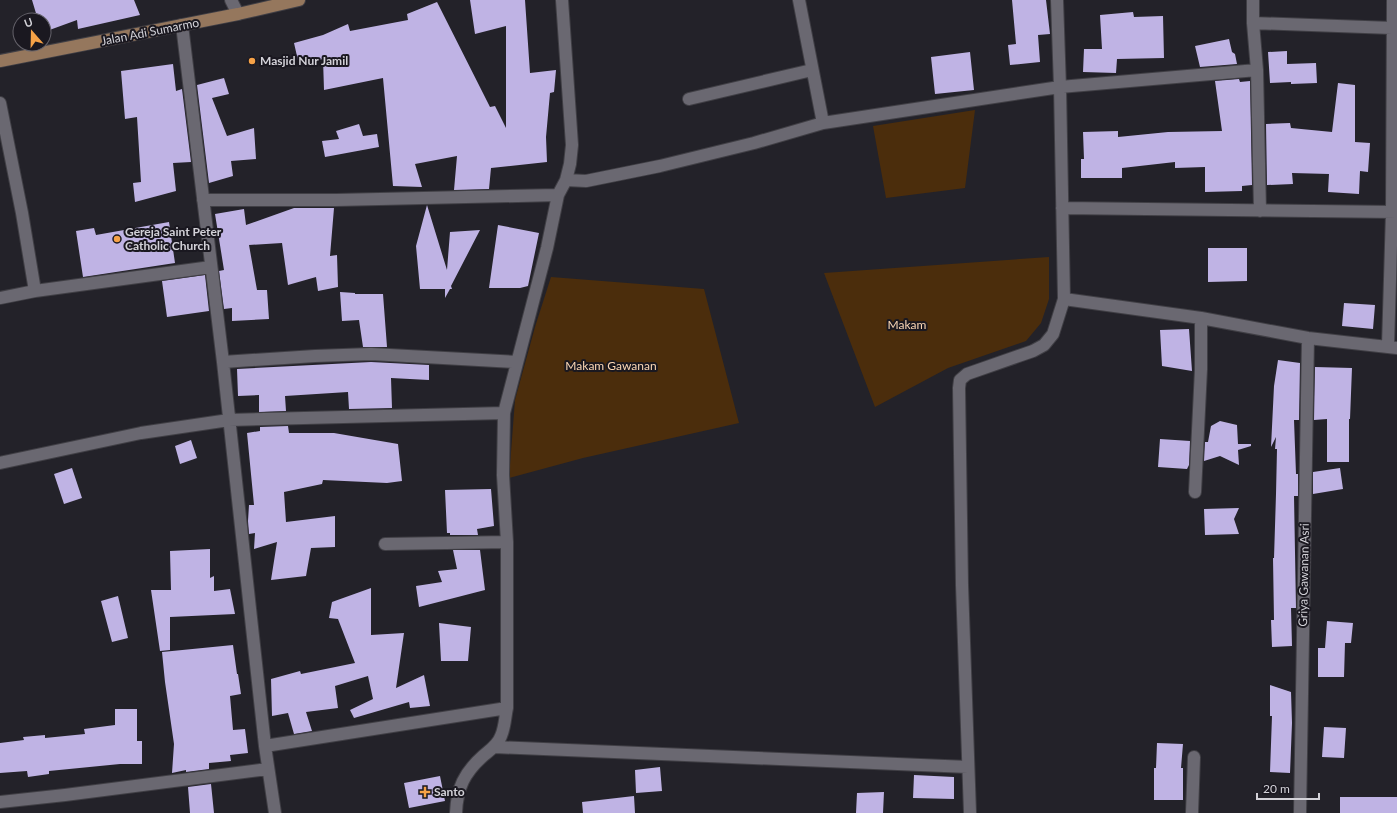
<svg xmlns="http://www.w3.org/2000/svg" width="1397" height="813" viewBox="0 0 1397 813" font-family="Lato,sans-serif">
<rect width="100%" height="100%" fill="#232229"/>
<path fill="#4b2d0c" d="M975,110L965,188L886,198L873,126Z
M1049,257V299L1041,323L1026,341L948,368L875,407L824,273Z
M551,277L704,289L739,423L583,458L509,478L515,400L535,327Z"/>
<path fill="#bfb3e4" d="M32,0H134L140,15L78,29L77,20L44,32V20H38Z
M470,0H525L530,73L556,70L554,92L550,93L546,137L547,162L491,168L489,189L454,190L457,156L415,164L422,187L393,186L383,78L324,90L323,59L299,65L294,43L323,35L348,24L350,31L408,20L407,14L437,2L490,107L495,106L506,128V26L475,34Z
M1012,0H1046L1050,34L1038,35L1040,62L1010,65L1008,45L1016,44Z
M1133,12L1134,17L1163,16L1164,58L1117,59L1116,73L1083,72L1084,49H1102L1100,15Z
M1229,39L1232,52L1235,54L1237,64L1200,67L1195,46Z
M1287,51V64L1316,63L1317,83L1291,84V82L1270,83L1268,52Z
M970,52L974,90L935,94L931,57Z
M173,64L176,91L182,89L191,162L173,163L176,191L135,202L133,183L141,182L137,117L125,119L121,71Z
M224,78L229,94L212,98L227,136L254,128L256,159L231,161L233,176L209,183L197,85Z
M1239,79L1240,82L1250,81L1252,185L1242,186V191L1205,192V167L1175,168V162L1122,168V178H1081V159H1084L1083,132L1118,131V137L1168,132L1222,131L1215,81Z
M1338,83L1355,85V142L1370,143L1368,172L1360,171L1359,194L1328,192L1329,174L1292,173L1293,184L1267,185L1266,124L1290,123L1291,128L1332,132Z
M359,124L363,136L377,134L379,147L325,157L322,141L339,139L336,131Z
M427,205L447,270L450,232L480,230L451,286L452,289H450L445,298V289H420L416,246Z
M294,208H334L330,256L337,255L338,287L318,291L316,277L288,285L282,243L249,245L257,290H267L269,319L232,321V308L224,309L219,271L224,270L215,214L244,209L246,225Z
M169,222L175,263L83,277L76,231L94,228L96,235Z
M498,225L539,233L528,286L520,288H489Z
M1208,248H1247V281L1208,282Z
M205,275L209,311L167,317L162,281Z
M340,292L355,293V294H383L387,347H363L359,320L342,321Z
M1344,303L1375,305L1373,329L1342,326Z
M1189,329L1192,371L1162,366L1160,330Z
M1278,360L1300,363L1299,420H1294L1296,474H1298V496H1294L1296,608H1291L1292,646L1272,647L1271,620H1274L1273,558H1274L1276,494L1277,449H1275L1276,437L1271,447L1274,386Z
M371,362L429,365V380L391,378L392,408L349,409L348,392L285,396L286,411L259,412V395L238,396L237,369Z
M1315,367L1352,368L1350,419H1349V462H1327V419L1314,420Z
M1220,421L1237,425L1238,444H1251V446L1238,450L1239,465L1220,456L1204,461L1205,442H1208L1211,426Z
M288,426L289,433H334L398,444L402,481L387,483L323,480L322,484L284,492L286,522L335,516V547L311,548L306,576L271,580L277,542L254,549L255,533L249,534L248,521L249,505H254L247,433L260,431V427Z
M1160,439L1190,441L1189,465L1187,469L1158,467Z
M191,440L197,458L180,464L175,446Z
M72,468L82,498L64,504L54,474Z
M1340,468L1343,489L1313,494V472Z
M491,489L494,526L477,529L478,535H450V533H447L445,490Z
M1239,508L1234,519L1239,534L1205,535L1204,509Z
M210,549V578L214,576V591L230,589L235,614L170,617V650L160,651L151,590H171L170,551Z
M453,550H480L485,590L419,607L416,586L442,582L438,571L457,569Z
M371,588V635L404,633L396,688L424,675L430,706L410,708L409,702L354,718L350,710L373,699L368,676L335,686L338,708L306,712L312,731L294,734L288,713L272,716L271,679L300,671L301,674L355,663L338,619L329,618L332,602Z
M118,596L128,638L112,642L101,601Z
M1327,621L1353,623L1351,643H1345L1344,677H1318V648H1325Z
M439,623L471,627L468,661H441Z
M233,645L237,674H238L241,694L230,696L233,730L245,729L248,753L230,755L231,761L209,763V769L186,772V770L172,773L174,744L165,682L162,652Z
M1270,685L1291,692L1292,723L1290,773L1270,772L1272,716H1270Z
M115,709H137V741H142V764H120L49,771V774L28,777L27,771L0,773V743L24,740L23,737L45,735V738L85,734L84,729L115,725Z
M1324,727L1346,728L1344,758L1322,757Z
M1157,743L1183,744L1181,768H1183V800H1154V768H1156Z
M660,767L662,791L636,793L635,770Z
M914,775L954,777V799L913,798Z
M440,776L445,801L409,808L404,783Z
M211,784L214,813H190L188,787Z
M884,792L883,813H856L857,793Z
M634,796L635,813H583L582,802Z
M1340,797H1397V813H1340Z"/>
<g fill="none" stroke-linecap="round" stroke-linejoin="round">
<g stroke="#403f45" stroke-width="14">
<path id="minor" d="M231,0L238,14
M799,0L823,123
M1253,0V23L1257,70L1260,211
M1253,23L1392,28
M182,25L223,362L265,746L275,813
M689,99L812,70
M0,103L22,213L35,291
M566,180L586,181L660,166L754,143L823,123L1060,87L1257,70
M203,200H336L558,195
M1062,208L1397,212
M0,298L35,291L211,267
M1064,299L1201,318L1308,338L1397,348
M1388,346L1392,212L1393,0
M223,362L315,356L371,354L517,362
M0,463L141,433L229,420L504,413
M1195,492L1201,369V318
M385,544L507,542
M265,746L507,708
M495,747L968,767
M0,802L65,795L268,769
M456,813C457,788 464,773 483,756C490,750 498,745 501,736C505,727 505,717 507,708V542L503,475L504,413L547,248L558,195L566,180L570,164L572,145L562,0
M970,813L962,585L959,388L960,380L967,374L1033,351L1044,345L1053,334L1064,299L1060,87L1057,0
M1192,813L1194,757
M1300,813L1308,338"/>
</g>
<g stroke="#403f45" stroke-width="14">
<path id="major" d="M0,61L238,14L299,0"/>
</g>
<use href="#minor" stroke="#6a6871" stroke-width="12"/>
<use href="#major" stroke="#95775d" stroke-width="12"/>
</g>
<g fill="#f6a247" stroke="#1a1820" stroke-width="1.5">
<circle cx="252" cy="61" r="4"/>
<circle cx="117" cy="239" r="4"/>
<path d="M423 786h4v4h4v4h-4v4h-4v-4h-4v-4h4z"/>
</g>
<g text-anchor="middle" stroke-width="4" stroke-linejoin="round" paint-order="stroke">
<g font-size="12" fill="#d3d2d8" stroke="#1a1820">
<text transform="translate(150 32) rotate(-11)" y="4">Jalan Adi Sumarmo</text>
<text transform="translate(1304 575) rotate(-89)" y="4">Griya Gawanan Asri</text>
</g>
<g font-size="12" font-weight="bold" fill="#d3d2d8" stroke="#1a1820" text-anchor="start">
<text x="260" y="65">Masjid Nur Jamil</text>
<text x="125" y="236">Gereja Saint Peter<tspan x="125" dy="14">Catholic Church</tspan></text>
<text x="434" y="796">Santo</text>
</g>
<g font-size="12" fill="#fad6b4" stroke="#1a1820">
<text x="907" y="329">Makam</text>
<text x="611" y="370">Makam Gawanan</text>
</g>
</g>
<g transform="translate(32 32) rotate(340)"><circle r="19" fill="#1a1820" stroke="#64626a"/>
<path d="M0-3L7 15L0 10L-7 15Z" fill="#f6a247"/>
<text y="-6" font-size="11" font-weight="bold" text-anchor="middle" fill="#d3d2d8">U</text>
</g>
<path d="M1257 793v6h62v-6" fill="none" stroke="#d3d2d8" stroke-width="2"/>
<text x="1263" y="793" font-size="12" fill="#d3d2d8" stroke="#1a1820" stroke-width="3" paint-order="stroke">20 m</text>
</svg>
